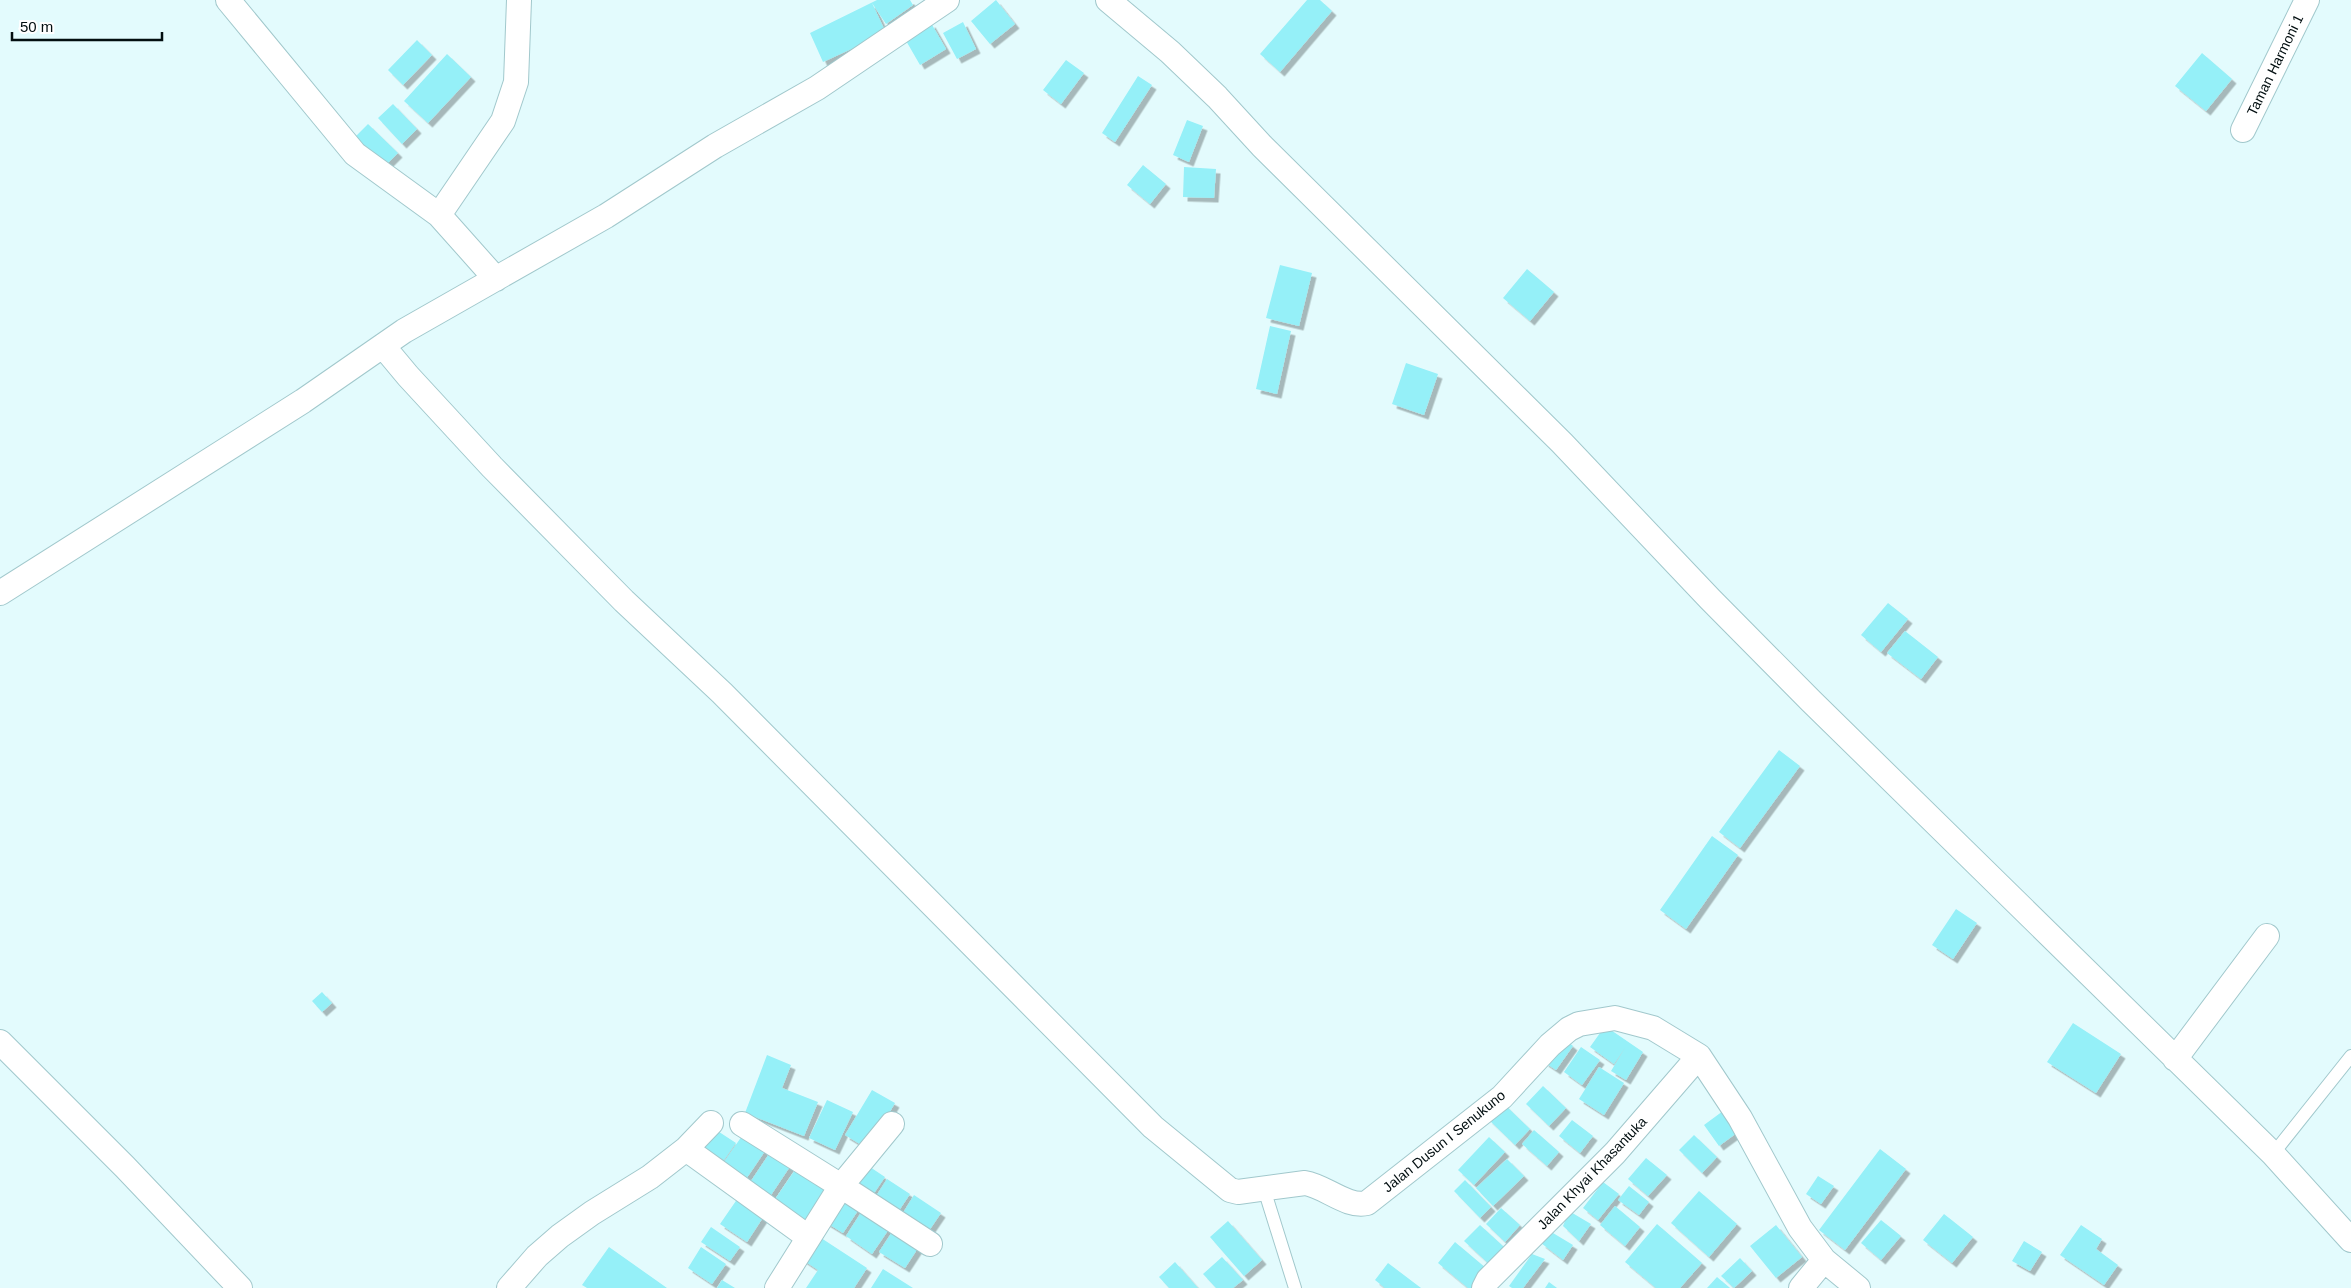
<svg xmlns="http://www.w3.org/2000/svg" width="2351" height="1288" viewBox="0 0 2351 1288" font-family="Helvetica,sans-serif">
<defs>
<filter id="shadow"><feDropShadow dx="4.5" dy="4.5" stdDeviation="0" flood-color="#0004"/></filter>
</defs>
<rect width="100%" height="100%" fill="#e3fbfd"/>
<path fill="#95f0f8" filter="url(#shadow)" d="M877,0H910L913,5L886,24L872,3L886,33L823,62L810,33Z
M996,0L1015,24L990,44L971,21Z
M1307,0H1320L1332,11L1280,72L1260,54Z
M963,22L976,49L957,59L943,33Z
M931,23L946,49L920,65L905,39Z
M417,40L432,55L403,85L388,70Z
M2202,53L2232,79L2206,111L2175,86Z
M447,54L471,77L428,123L404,101Z
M1066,60L1084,73L1061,104L1043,90Z
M1138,76L1152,85L1115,142L1102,133Z
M393,104L417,129L402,144L378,118Z
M1187,120L1203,126L1189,162L1173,155Z
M368,124L398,153L382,169L353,139Z
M1143,165L1166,184L1150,204L1127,185Z
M1184,167L1216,169L1214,198L1183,197Z
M1280,265L1312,273L1299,326L1266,318Z
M1527,269L1554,292L1530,321L1503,298Z
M1270,326L1291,331L1277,394L1256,389Z
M1406,363L1438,374L1424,415L1392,404Z
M1888,603L1908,619L1881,652L1861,635Z
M1905,631L1938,657L1921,679L1887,653Z
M1779,750L1800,766L1740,848L1719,832Z
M1712,836L1738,855L1686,929L1660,910Z
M1956,909L1977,923L1953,959L1932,945Z
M322,992L332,1003L322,1012L312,1001Z
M2073,1023L2121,1054L2096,1093L2047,1062Z
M1605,1026L1643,1052L1626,1080L1611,1071L1625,1048L1614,1064L1590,1047Z
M1562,1037L1573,1046L1556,1070L1544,1062Z
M1581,1047L1600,1060L1582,1085L1564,1072Z
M767,1055L791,1065L782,1088L818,1102L804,1136L745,1113Z
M1599,1067L1624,1083L1604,1115L1579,1099Z
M1543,1086L1566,1108L1549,1126L1526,1104Z
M872,1090L895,1103L868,1149L845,1135Z
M827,1100L853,1112L835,1150L809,1138Z
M1503,1103L1530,1129L1515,1145L1488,1119Z
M1723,1111L1738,1132L1719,1146L1704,1125Z
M1572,1120L1593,1136L1580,1153L1559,1136Z
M710,1126L736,1143L724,1160L698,1144Z
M1534,1130L1559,1152L1547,1166L1522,1144Z
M1694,1135L1717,1157L1702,1173L1679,1150Z
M742,1136L765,1151L742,1185L719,1169Z
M1489,1137L1505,1152L1474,1185L1458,1170Z
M1880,1149L1906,1169L1845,1250L1819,1230Z
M771,1151L791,1165L765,1204L745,1190Z
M1646,1158L1667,1175L1648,1196L1628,1179Z
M1507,1159L1524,1176L1493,1206L1476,1188Z
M864,1163L885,1177L868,1202L848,1189Z
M797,1167L829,1188L801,1230L769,1208Z
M1818,1176L1834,1186L1821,1204L1806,1194Z
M887,1179L910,1194L894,1218L871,1204Z
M1465,1180L1491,1207L1480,1218L1454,1191Z
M1603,1182L1619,1194L1598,1220L1583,1208Z
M1629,1186L1649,1202L1639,1215L1618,1200Z
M1699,1191L1737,1224L1709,1257L1671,1223Z
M843,1194L861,1206L843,1233L825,1222Z
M740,1195L766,1213L747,1242L720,1224Z
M914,1195L941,1213L924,1238L898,1221Z
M1615,1206L1640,1227L1625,1246L1600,1225Z
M1501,1208L1520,1225L1505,1242L1486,1224Z
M862,1211L889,1229L872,1254L846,1236Z
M1569,1211L1591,1224L1579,1241L1563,1226Z
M1944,1214L1973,1237L1952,1263L1923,1240Z
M1881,1220L1901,1236L1881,1260L1861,1243Z
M1228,1221L1262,1260L1244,1276L1210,1237Z
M1657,1224L1702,1263L1680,1288H1656L1625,1262Z
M1480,1225L1504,1247L1489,1264L1464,1241Z
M1776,1225L1802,1257L1776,1278L1750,1246Z
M2081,1225L2102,1239L2096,1249L2118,1265L2104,1285L2060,1255Z
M711,1227L740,1247L730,1261L701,1242Z
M894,1229L920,1245L905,1268L879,1252Z
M1553,1233L1573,1245L1563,1260L1541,1243Z
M815,1234L867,1268L854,1288H806L818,1270L800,1258Z
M2024,1241L2042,1252L2030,1271L2012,1261Z
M1455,1242L1487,1269L1471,1288H1468L1438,1263Z
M609,1247L667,1288H587L582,1285Z
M701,1247L726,1264L712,1284L688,1268Z
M1532,1254L1545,1259L1523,1288H1512L1509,1286Z
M1222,1257L1243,1280L1233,1288H1216L1203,1274Z
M1740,1258L1752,1271L1734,1288L1721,1276Z
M1175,1262L1198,1288H1169L1159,1277Z
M1388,1263L1421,1288H1385L1375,1280Z
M883,1269L913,1288H871Z
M1717,1277L1730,1288H1707Z
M722,1280L735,1288H717Z
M1549,1282L1557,1288H1545Z"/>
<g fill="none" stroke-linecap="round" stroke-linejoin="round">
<g stroke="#a1c8cc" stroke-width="14">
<path id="service" d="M2273,1154L2351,1056
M1264,1189L1295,1288"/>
</g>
<g stroke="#a1c8cc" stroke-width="26">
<path id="minor" d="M228,0L355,154L439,215L496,279
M1108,0L1170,52L1217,97L1262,146L1562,443L1710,599L1811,701L2273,1154L2351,1240
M2243,130L2307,0
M439,215L503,121L516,82L519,0
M383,346L408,376L492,467L624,601L722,693L1153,1127L1230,1190L1238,1192L1305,1183C1325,1186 1347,1208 1367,1203L1502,1097L1550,1045L1569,1029L1579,1024L1615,1018L1653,1028L1699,1056L1740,1118L1800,1228L1824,1260L1858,1288
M0,593L303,401L404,331L606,216L715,146L817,88L947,0
M0,1042L125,1167L240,1288
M2175,1059L2267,936
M742,1124L841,1186L777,1288
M892,1124L841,1186L930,1244
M686,1149L808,1237
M509,1288L537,1256L560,1236L592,1213L650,1177L686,1149L711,1123
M1484,1288L1488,1280L1615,1153L1699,1056
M1801,1288L1824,1260"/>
</g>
<use href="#service" stroke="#fff" stroke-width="12"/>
<use href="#minor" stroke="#fff" stroke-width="24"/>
</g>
<g text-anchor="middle" stroke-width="4" stroke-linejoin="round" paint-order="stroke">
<g font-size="14" fill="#020e10" stroke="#fff">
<text transform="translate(2275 65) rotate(-64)" y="5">Taman Harmoni 1</text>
<text transform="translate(1444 1141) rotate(-39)" y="5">Jalan Dusun I Senukuno</text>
<text transform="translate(1592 1173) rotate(-46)" y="5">Jalan Khyai Khasantuka</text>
</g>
</g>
<path d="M12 32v8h150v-8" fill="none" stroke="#020e10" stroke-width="2.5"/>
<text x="20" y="32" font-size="15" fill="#020e10" stroke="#ffffff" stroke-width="4" paint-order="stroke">50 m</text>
</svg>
